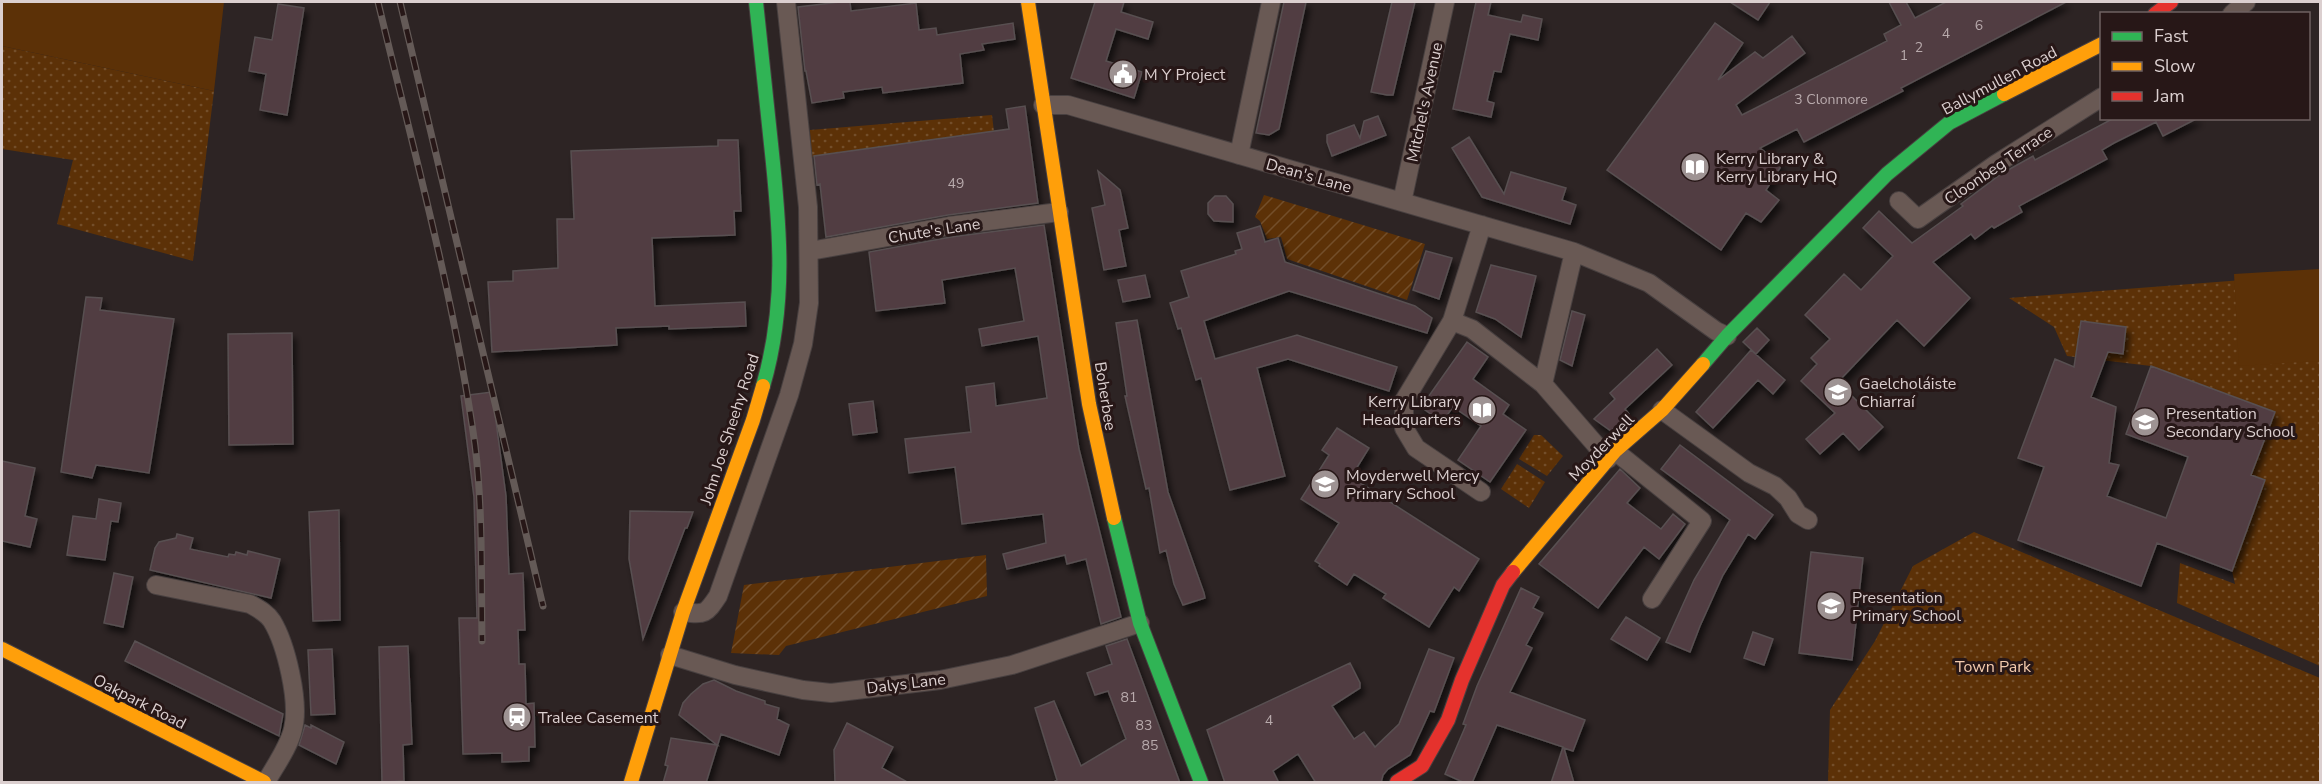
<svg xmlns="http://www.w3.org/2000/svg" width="2322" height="784" viewBox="0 0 2322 784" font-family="'Nunito Sans',sans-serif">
<defs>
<pattern id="grass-dots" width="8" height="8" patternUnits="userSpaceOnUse" patternTransform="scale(1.5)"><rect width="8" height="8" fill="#5c3107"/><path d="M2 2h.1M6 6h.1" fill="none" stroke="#734e2a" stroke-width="1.8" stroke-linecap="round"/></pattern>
<pattern id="garden-furrows" width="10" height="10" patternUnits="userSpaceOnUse" patternTransform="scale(1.5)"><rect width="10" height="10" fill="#5c3107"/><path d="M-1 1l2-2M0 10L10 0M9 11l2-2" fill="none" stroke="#734e2a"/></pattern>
<filter id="shadow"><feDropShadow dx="3.5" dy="6" stdDeviation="3" flood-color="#0009"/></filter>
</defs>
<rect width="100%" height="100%" fill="#2d2424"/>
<path fill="url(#grass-dots)" d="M2,46L214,91L193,261L57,224L73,160L2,149Z
M992,115L994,132L811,157L810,130Z
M2320,274V666L2177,603L2180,563L2235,584L2232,571L2265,480L2251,475L2274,412L2151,366L2067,356L2054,327L2009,298Z
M1534,435H1541L1563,456L1547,476L1519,459Z
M1517,464L1545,482L1529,508L1501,489Z
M1974,532L2320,678V782H1828L1830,710L1875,641L1913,566Z"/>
<path fill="url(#garden-furrows)" d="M1264,195L1425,244L1407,300L1287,259L1281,237L1267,239L1260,221L1255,217Z
M986,555L987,596L786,646L779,655L731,653L744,585Z"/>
<path fill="#5c3107" d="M2,2H224L214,91L2,46Z
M2320,269V361L2239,366L2234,274Z"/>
<path fill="#513c43" stroke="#585051" stroke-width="1.5" filter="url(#shadow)" d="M840,2H850L851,11L916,3L919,30L936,28L937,35L1013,23L1015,39L982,44L984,50L960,54L963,83L883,93L882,87L843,92L844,98L812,103L806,71H805L798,7Z
M1095,2H1124L1121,12L1153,22L1148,39L1116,29L1106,61L1142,72L1134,98L1071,78Z
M1284,2H1306L1279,129L1269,135L1256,133Z
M1392,2H1415L1393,95H1387L1371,92Z
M1476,2H1491L1488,15L1521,22L1523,15L1542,19L1538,40L1510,34L1501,72L1494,71L1487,101L1494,103L1491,117L1453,109Z
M1730,2H1770L1758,20Z
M1889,2H1906L1915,18L1946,2H2066L1901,88L1903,91L1804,142L1797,129L1760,148L1780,163V168L1766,190L1779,200L1761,222L1746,213L1721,250L1607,170L1715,23L1743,43L1718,80L1755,52L1763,58L1792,36L1805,53L1736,105L1742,115L1887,41L1884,34L1901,25Z
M278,4L304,8L287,115L260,110L266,74L249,71L255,37L272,40Z
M1025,106L1038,203L948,215L826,237L820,184L817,185L814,156L1009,129L1006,109Z
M1378,116L1386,135L1332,156L1327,142V135L1354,125L1360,138L1364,121Z
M2114,118H2198L2163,136L2156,122L2114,143L2102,150L2107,159L2019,206L2022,212L1994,228L1992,226L1975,239L1971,234L1933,262L1970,298L1924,346L1897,320L1838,382L1883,427L1859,450L1843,433L1820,454L1806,439L1835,413L1801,381L1817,364L1811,358L1830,339L1805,315L1844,274L1861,290L1893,256L1863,228L1879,211L1912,243L1963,206L1961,204L2001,174L2033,156L2035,160Z
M1469,137L1504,194L1511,172L1566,188L1562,200L1576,205L1570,224L1482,197L1452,148Z
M718,140H738L741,211H734L735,235L652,238L655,306L745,302L746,326L669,329V326L616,328L617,345L492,352L488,282L513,281V271L558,268L557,219H574L571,151L718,146Z
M1098,171L1120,190L1128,228L1119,230L1126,266L1104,270L1092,208L1105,205Z
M1215,196H1226L1233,204V222L1214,221L1208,214V203Z
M1044,225L1079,449L1121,617L1101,624L1086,559L1067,564L1065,555L1007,569L1003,554L1046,543L1043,514L962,524L955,467L909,473L905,439L971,432L966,387L994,383L996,406L1047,398L1038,336L982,346L979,329L1024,321L1015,268L942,280L945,303L876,311L869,252L951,237Z
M1260,226L1265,242L1278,238L1285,262L1415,306L1432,318L1427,333L1289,291L1204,321L1215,359L1297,335L1397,367L1389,391L1288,359L1257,368L1285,476L1230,490L1201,378L1196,380L1181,328L1178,329L1170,303L1189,297L1181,271L1236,254L1235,251L1242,249L1237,233Z
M1426,251L1452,258L1439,299L1413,290Z
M1491,265L1536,276L1521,337L1495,319L1476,312Z
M1145,275L1150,297L1123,302L1118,280Z
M86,297L102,298L100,310L174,319L149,473L96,465L92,478L61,472Z
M1572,311L1585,315L1572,366L1560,360Z
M1137,320L1168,492L1204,593L1205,598L1183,605L1174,584L1166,550L1160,553L1149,488L1146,489L1125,396H1127L1116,323Z
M2081,321L2126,327L2123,354L2108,352L2091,397L2116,407L2109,463L2119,465L2107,496L2166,518L2188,457L2126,434L2151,366L2275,412L2251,475L2265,480L2232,571L2157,543L2141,586L2018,540L2044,467L2018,458L2055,359L2074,367Z
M1757,328L1769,340L1756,354L1743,342Z
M292,333L293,444L229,445L228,334Z
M1467,342L1488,357L1473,379L1509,405L1503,414L1526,430L1490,482L1458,460L1481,426L1453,407L1442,422L1421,407Z
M1657,349L1672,365L1625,409L1629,414L1611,431L1594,419L1615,399L1610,393Z
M1751,350L1785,380L1773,394L1758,380L1713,428L1696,412Z
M492,392L506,496L509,574L523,573L525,630H518L519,664H525L526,704L534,703L535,747H529V761L502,762V753L463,754L459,618H477L474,497L461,396Z
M873,401L877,432L853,435L849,404Z
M1337,428L1369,448L1351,477L1479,559L1459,591L1454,587L1429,627L1383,598L1386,594L1354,574L1347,585L1319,566L1320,564L1315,561L1339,523L1301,499L1329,455L1322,450Z
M1680,445L1773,515L1755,539L1748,534L1723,575L1700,626L1690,652L1666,642L1694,580L1730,520L1661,469Z
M2,461L35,468L25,516L37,519L30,547L2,541Z
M1620,469L1640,488L1627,503L1661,529L1673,514L1685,524L1659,559L1644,547L1598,608L1539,564Z
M99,499L121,503L118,522L111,521L105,560L67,555L73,516L96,519Z
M339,510L340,620L313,621L309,512Z
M630,511L693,512L687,528H685L643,639L629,559Z
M177,534L193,538L190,549L228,557L229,554L235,555L236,552L247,555L248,551L280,559L271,598L150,570L155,548L159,542L176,538Z
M1811,552L1863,558L1852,660L1799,653Z
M114,573L133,577L123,627L104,623Z
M1521,588L1539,597L1533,608L1543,613L1526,645L1532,648L1510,692L1585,720L1573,751L1564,748L1574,783H1551L1563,747L1497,725L1472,783H1465L1445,774L1466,725L1463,724L1477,686Z
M1626,617L1660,638L1647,660L1611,639Z
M1753,632L1773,639L1764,665L1744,658Z
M1127,639L1180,783H1052L1057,780L1035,708L1054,701L1081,766L1126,739L1108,691L1095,695L1087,673L1112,664L1106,646Z
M135,641L283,714L279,736L125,661Z
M408,646L412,744L403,745L404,781L382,782L379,647Z
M332,649L335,714L311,715L308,650Z
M1429,649L1454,658L1434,712L1430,711L1410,755L1388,769L1383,775L1381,783H1316L1298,754L1273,771L1279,783H1225L1207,730L1350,663L1360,683V688L1332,706L1354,739L1364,732L1375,747L1399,724Z
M714,680L736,691L765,701V704L779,708L777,719L789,725L779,755L721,734L706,783H663L668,766L665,765L671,738L717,745L679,715L683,703L691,694L703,684Z
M847,723L893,747L882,768L909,783H835L834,750Z
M305,725L311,728V725L344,742L336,764L299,745Z"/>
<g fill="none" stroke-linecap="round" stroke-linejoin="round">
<g stroke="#484040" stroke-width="20">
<path id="street" d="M2232,14L2246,2
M1043,105H1068L1574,252L1649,283L1716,331L1727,336
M1239,155L1271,2
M1899,201L1918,219L1996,164L2102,97
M1402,202L1445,2
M810,251L949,226L1059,212
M1452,321L1472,329L1543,384L1608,459
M1543,384L1574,252
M1662,410L1749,473L1775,486L1788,498L1798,514L1808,520
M1615,451L1702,521L1652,599
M1481,492L1416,448L1404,428V401L1452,321L1482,225
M156,585L250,604C259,609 267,613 272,621C286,644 300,702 293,729C289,747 275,766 266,782
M683,612C705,615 706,614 718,596L789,395L803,344L809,303L808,207L786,2
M670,655L735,675L803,690L831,693L940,680L1012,665L1140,623"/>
</g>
<g stroke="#484040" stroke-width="16">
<path id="fast" d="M756,2C761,49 766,97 771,144C780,227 787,304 763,386
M1703,364L1727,336L1887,174L1949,123L2004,94
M1114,518L1140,623L1201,782"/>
</g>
<g stroke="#484040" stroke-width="16">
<path id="slow" d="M1028,2L1089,404L1114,518
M2004,94L2102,44
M1513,572L1615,451L1662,410L1703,364
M2,649L264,782
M631,782L683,612L753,420L763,386"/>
</g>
<g stroke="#484040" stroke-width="16">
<path id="jam" d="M2155,14L2171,2
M1397,782L1422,766L1448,720L1462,680L1503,585L1513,572"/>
</g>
<use href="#street" stroke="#695954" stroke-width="18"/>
<use href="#fast" stroke="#30b455" stroke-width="14"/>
<use href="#slow" stroke="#ff9f0a" stroke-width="14"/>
<use href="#jam" stroke="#e5322d" stroke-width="14"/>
<g stroke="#645a57" stroke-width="7">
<path id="rail" d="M378,2C413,148 454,296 475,445C483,510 481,576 482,641
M400,2L543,606"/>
</g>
<use href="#rail" stroke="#271717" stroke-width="4.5" stroke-dasharray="14" stroke-linecap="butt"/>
</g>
<defs>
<g id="civic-disc" transform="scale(1.5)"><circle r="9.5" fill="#9e9393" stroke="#271717"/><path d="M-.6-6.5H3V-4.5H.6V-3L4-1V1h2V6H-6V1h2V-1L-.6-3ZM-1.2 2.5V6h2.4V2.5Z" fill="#fff"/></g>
<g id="library-disc" transform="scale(1.5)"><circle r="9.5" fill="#9e9393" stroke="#271717"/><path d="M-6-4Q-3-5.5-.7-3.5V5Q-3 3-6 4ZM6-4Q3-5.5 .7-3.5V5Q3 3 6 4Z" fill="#fff"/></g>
<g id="school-disc" transform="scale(1.5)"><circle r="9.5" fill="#9e9393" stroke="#271717"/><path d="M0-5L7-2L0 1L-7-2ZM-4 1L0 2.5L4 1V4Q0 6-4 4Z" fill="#fff"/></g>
<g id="station-disc" transform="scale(1.5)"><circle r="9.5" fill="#9e9393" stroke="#271717"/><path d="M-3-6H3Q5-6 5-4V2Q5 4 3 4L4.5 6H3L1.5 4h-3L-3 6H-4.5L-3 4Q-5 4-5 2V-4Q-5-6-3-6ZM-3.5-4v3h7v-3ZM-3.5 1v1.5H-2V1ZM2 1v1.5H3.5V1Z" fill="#fff"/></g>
</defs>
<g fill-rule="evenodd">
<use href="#civic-disc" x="1123" y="74"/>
<use href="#library-disc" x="1695" y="167"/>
<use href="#school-disc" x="1838" y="392"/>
<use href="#library-disc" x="1482" y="410"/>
<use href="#school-disc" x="2145" y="422"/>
<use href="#school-disc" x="1325" y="484"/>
<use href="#school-disc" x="1831" y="606"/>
<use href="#station-disc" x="517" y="717"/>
</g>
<g text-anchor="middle" stroke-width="6" stroke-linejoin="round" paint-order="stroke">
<g font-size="14" fill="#b8aaac">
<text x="1979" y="30">6</text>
<text x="1946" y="38">4</text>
<text x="1919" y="52">2</text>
<text x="1904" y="60">1</text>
<text x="1831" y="104">3 Clonmore</text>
<text x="956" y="188">49</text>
<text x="1129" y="702">81</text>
<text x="1269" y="725">4</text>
<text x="1144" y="730">83</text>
<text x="1150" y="750">85</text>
</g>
<g font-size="16" fill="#dbcfcf" stroke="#271717" text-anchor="start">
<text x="1144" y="80">M Y Project</text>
<text x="1716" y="164">Kerry Library &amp;<tspan x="1716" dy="18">Kerry Library HQ</tspan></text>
<text x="1859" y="389">Gaelcholáiste<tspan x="1859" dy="18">Chiarraí</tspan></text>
<text x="1461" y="407" text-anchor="end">Kerry Library<tspan x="1461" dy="18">Headquarters</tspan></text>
<text x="2166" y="419">Presentation<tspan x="2166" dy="18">Secondary School</tspan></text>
<text x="1346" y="481">Moyderwell Mercy<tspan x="1346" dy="18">Primary School</tspan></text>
<text x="1852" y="603">Presentation<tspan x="1852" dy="18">Primary School</tspan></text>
<text x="538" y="723">Tralee Casement</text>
</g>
<g font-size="16" fill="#dbcfcf" stroke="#271717">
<text transform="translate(1999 80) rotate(-28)" y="6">Ballymullen Road</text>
<text transform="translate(1424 102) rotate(-78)" y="6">Mitchel's Avenue</text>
<text transform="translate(1998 165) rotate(-34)" y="6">Cloonbeg Terrace</text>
<text transform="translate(1309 175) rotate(16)" y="6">Dean's Lane</text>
<text transform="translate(934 230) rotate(-9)" y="6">Chute's Lane</text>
<text transform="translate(1106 396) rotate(81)" y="6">Boherbee</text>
<text transform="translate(729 429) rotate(-72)" y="6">John Joe Sheehy Road</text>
<text transform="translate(1601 447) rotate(-46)" y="6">Moyderwell</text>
<text transform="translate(906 683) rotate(-7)" y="6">Dalys Lane</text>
<text transform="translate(140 701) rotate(27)" y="6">Oakpark Road</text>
</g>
<g font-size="16" fill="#f4cbae" stroke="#271717">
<text x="1993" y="672">Town Park</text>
</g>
</g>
<rect width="2322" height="784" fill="none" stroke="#dbcfcf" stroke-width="6"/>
<rect x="2100" y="12" width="210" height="108" fill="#271717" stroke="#6f6161" stroke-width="1.5"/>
<rect x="2112" y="32" width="30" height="9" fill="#30b455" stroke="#6f6161" stroke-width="1.5"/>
<text x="2154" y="42" font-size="18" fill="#dbcfcf">Fast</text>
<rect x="2112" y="62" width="30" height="9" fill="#ff9f0a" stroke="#6f6161" stroke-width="1.5"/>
<text x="2154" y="72" font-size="18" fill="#dbcfcf">Slow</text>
<rect x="2112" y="92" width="30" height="9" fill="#e5322d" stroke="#6f6161" stroke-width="1.5"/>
<text x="2154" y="102" font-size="18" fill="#dbcfcf">Jam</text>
</svg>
